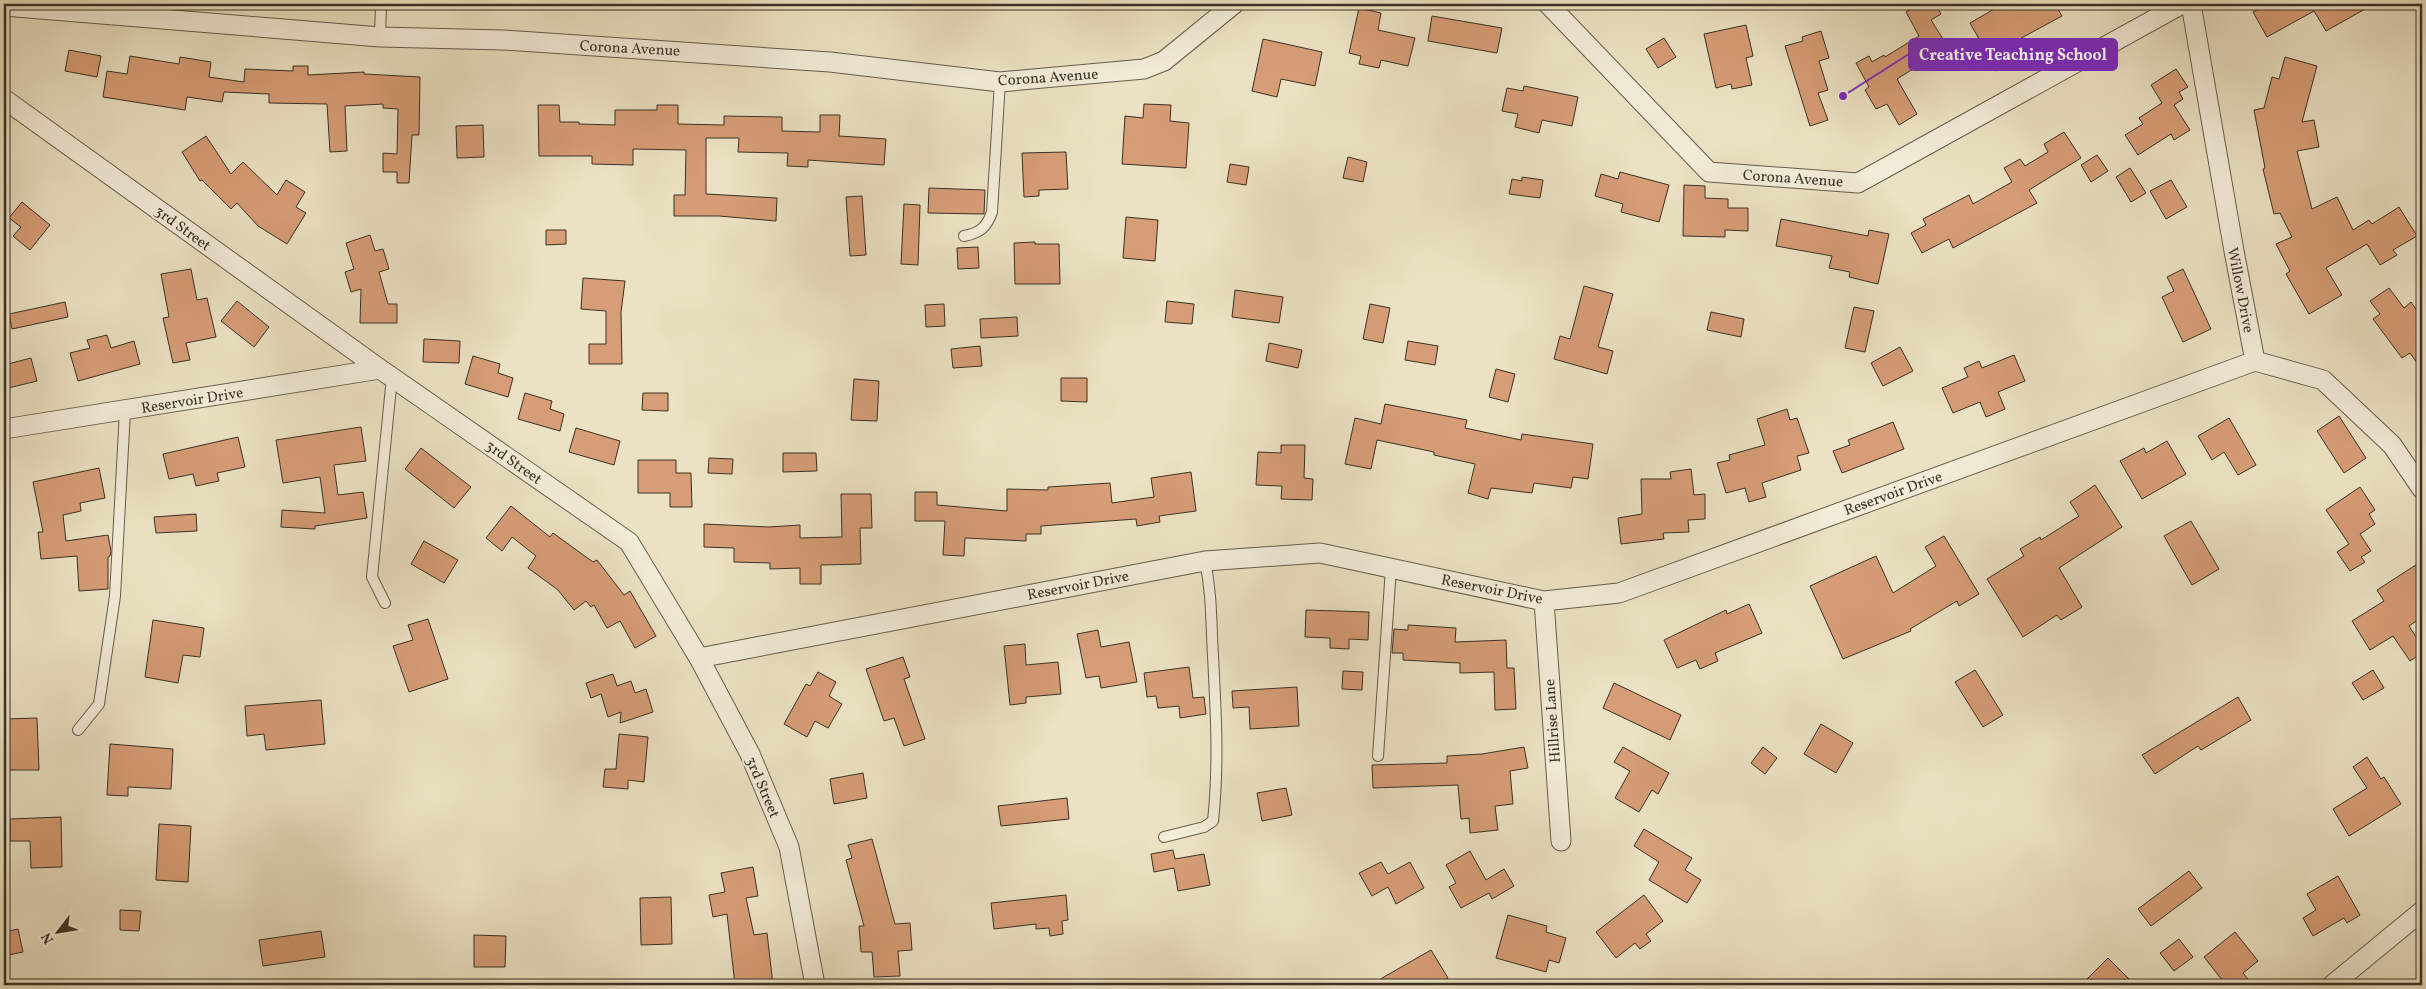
<svg xmlns="http://www.w3.org/2000/svg" width="2426" height="989" viewBox="0 0 2426 989" font-family="Vollkorn,serif">
<rect width="100%" height="100%" fill="#ebe2c3"/>
<filter id="stains"><feTurbulence type="fractalNoise" baseFrequency=".004" numOctaves="4"/><feColorMatrix values="0 0 0 0 .2 0 0 0 0 .09 0 0 0 0 .02 0 0 0 .5 -.17"/></filter>
<radialGradient id="worn" r=".72"><stop offset=".6" stop-color="#630" stop-opacity="0"/><stop offset="1" stop-color="#630" stop-opacity=".3"/></radialGradient>
<path fill="#d69d76" stroke="#3a3125" d="M1920,4H1935L1941,14L1931,20L1955,58L1941,67L1934,56L1897,79L1917,114L1899,125L1887,104L1876,109L1865,90L1869,87L1856,63L1869,56L1872,62L1884,55L1885,57L1919,36L1906,12Z
M2010,4H2055L2062,16L2014,42L2022,56L1996,71L1987,57L1982,60L1972,43L1979,39L1970,23L1996,8L1998,10Z
M2268,4H2374L2326,31L2314,11L2267,37L2253,12Z
M1359,8L1381,13L1378,30L1415,38L1408,66L1381,60L1379,68L1359,64L1361,56L1349,53Z
M1432,16L1502,28L1497,53L1428,41Z
M1746,25L1753,56L1746,58L1752,85L1732,89L1731,84L1716,88L1704,34Z
M1821,31L1829,58L1819,61L1828,90L1818,93L1828,120L1810,126L1785,46L1803,41L1802,37Z
M1664,38L1676,57L1658,68L1646,49Z
M1263,39L1322,52L1315,86L1281,79L1277,97L1252,91Z
M69,50L101,56L97,77L65,71Z
M130,56L179,64L180,57L211,62L209,77L244,82L245,69L293,71V66H308V75L364,72V74L420,77L419,135H412L409,183H397V172H383V153L397,154L398,109L383,108V104L345,106L347,151L330,152L327,104L269,103V94L224,92L222,102L187,97L185,110L103,97L107,71L127,74Z
M2285,57L2317,66L2302,122L2314,120L2319,147L2297,151L2312,209L2337,197L2353,230L2369,220L2372,224L2399,207L2417,236L2393,250L2397,255L2380,265L2367,244L2326,268L2342,295L2309,314L2286,274L2290,271L2276,244L2292,237L2280,213L2274,214L2263,169L2265,168L2254,110L2264,108L2272,77L2279,79Z
M2176,69L2188,87L2179,92L2183,99L2174,105L2190,130L2174,140L2171,134L2138,155L2125,135L2143,124L2139,118L2162,103L2151,85Z
M1524,86L1578,97L1572,126L1542,120L1539,133L1515,127L1518,114L1502,111L1507,88L1523,91Z
M1144,104L1171,105L1170,121L1189,123L1186,168L1122,164L1125,116L1143,118Z
M538,105H559L560,122H579V124L615,125V110H657V105H678V124L724,125V116L782,117V131L820,132V115H840L839,136L886,139L884,165L808,160V167L787,166L788,153L738,152L739,138H706V194L777,198L776,221L719,216H674V195H685L686,150L633,149V165L592,164V156H539Z
M483,125L484,157L457,158L456,126Z
M2064,132L2081,158L2029,190L2037,203L1953,248L1949,239L1922,253L1911,233L1926,225L1923,219L1969,195L1973,204L2012,182L2004,168L2020,159L2025,166L2048,152L2044,144Z
M206,136L231,174L243,162L277,195L286,180L305,192L296,207L306,213L287,244L258,226L237,203L231,209L202,180L200,181L182,152Z
M1066,152L1068,189L1039,190V196L1024,197L1022,153Z
M2097,155L2108,171L2091,182L2081,165Z
M1348,157L1367,162L1363,182L1343,178Z
M1230,164L1249,167L1246,185L1227,182Z
M2130,168L2146,193L2131,202L2116,177Z
M1620,172L1669,185L1659,222L1621,212L1623,204L1595,196L1601,174L1618,179Z
M1522,177L1543,180L1540,198L1509,194L1512,179L1522,181Z
M2171,180L2187,207L2166,219L2150,191Z
M1684,185L1705,186V198L1728,199V208H1748V231L1725,230V237L1683,236Z
M929,188L985,190L984,214L928,213Z
M862,196L866,255L850,256L846,197Z
M22,202L50,225L30,250L13,236L21,227L9,218Z
M904,204L920,205L918,265L901,264Z
M1126,217L1158,220L1155,261L1123,258Z
M1781,219L1868,236L1869,230L1889,234L1878,284L1849,277L1850,272L1829,268L1832,256L1776,246Z
M546,230H566V244L546,245Z
M370,235L375,251L383,249L389,269L379,272L388,304H397V323H360L361,289L351,292L345,272L354,269L346,243Z
M1035,242V244H1059L1060,284H1015L1014,243Z
M978,247L979,268L958,269L957,248Z
M191,269L197,300L207,298L216,337L186,343L190,360L173,363L163,318L169,317L161,274Z
M2183,269L2211,329L2183,342L2162,297L2174,291L2167,277Z
M583,278L625,281L621,312L622,364H589V344H606V311L581,309Z
M1584,286L1613,294L1598,347L1613,351L1607,374L1554,359L1560,336L1570,339Z
M2389,288L2404,308L2411,302L2422,318V370L2410,353L2402,358L2373,319L2380,314L2370,301Z
M1235,290L1283,297L1279,323L1232,317Z
M237,301L269,327L254,347L221,321Z
M1167,301L1194,304L1192,324L1165,322Z
M65,302L68,317L12,329L9,314Z
M944,304L945,326L926,327L925,305Z
M1370,304L1390,308L1383,343L1363,339Z
M1854,307L1874,311L1865,352L1845,348Z
M1711,312L1744,319L1741,337L1707,330Z
M1017,317L1018,336L981,338L980,319Z
M107,335L111,348L134,341L140,364L78,381L70,353L90,348L87,340Z
M424,339L460,341L459,363L423,362Z
M1408,341L1438,346L1435,365L1405,360Z
M1269,343L1302,350L1298,368L1266,361Z
M980,346L982,366L953,368L951,349Z
M1900,347L1913,371L1883,386L1871,363Z
M2014,355L2025,381L1998,392L2005,409L1986,417L1980,402L1953,413L1942,388L1968,377L1964,368L1979,361L1982,368Z
M473,356L500,364L498,373L513,378L508,397L465,384Z
M31,358L37,381L4,389V365Z
M1496,369L1515,374L1508,402L1489,397Z
M1061,378H1087V402L1061,401Z
M854,379L879,381L877,421L851,420Z
M525,393L552,401L550,409L564,414L560,431L518,419Z
M643,393H668V411L642,410Z
M1385,404L1467,420L1465,428L1521,440L1522,434L1593,444L1588,479L1573,477L1571,488L1534,483L1532,493L1491,488L1488,499L1468,493L1475,464L1434,455V452L1377,440L1371,469L1345,464L1355,418L1381,424Z
M1787,409L1790,420L1797,418L1809,453L1797,456L1801,470L1762,483L1766,497L1749,502L1745,488L1726,493L1717,463L1730,460L1729,455L1765,445L1757,419Z
M2339,416L2366,458L2344,473L2317,431Z
M2229,418L2256,465L2238,475L2224,452L2212,460L2198,436Z
M1893,422L1904,449L1842,473L1833,451L1850,445L1848,440Z
M361,427L366,461L334,465L338,495L363,492L367,518L315,526V529L281,527L282,510L325,513L320,477L283,483L276,440Z
M576,428L620,441L614,465L569,452Z
M238,437L245,467L217,473L219,481L196,486L193,474L169,479L163,454Z
M2167,441L2186,474L2142,499L2120,461L2144,448L2146,453Z
M1281,445H1305L1304,478L1313,479L1312,500L1281,499L1282,486L1256,485L1258,452L1281,453Z
M421,448L471,487L454,508L405,469Z
M783,453H816L817,471L783,472Z
M709,458L733,459L732,474L708,473Z
M638,460H676V473H691L692,507H670V493H638Z
M99,468L105,498L80,503L81,511L63,515L66,541L108,535L111,551L110,556L108,557V589L79,591L77,556L41,559L38,532H43L33,482Z
M1691,469L1694,495L1705,494V519L1688,520L1689,532L1663,533L1664,539L1621,544L1618,518L1642,514L1641,479H1671L1670,472Z
M1191,472L1196,511L1159,516L1160,522L1137,526L1136,519L1041,526V534H1026V541L965,538L964,556L943,555L945,521H915V492H937V505L1007,511V489L1048,490V487L1110,483L1112,503L1154,497L1151,478Z
M2095,485L2122,527L2059,568L2082,607L2061,620L2057,615L2023,637L1987,579L2024,556L2020,549L2040,537L2041,540L2079,516L2070,502Z
M2360,487L2375,510L2369,514L2375,524L2360,534L2371,551L2361,557L2365,562L2350,571L2337,552L2349,544L2326,510Z
M841,494H871L872,528H860L861,564L821,565V584H800V568L770,569V563L734,562V548L704,547V524L769,527L800,525V538L842,537Z
M511,506L550,537L553,533L593,562L597,560L624,595L630,591L656,636L635,648L620,621L607,628L594,605L591,607L586,601L574,610L558,590L528,568L536,556L512,537L502,551L486,538Z
M196,514L197,531L156,533L154,517Z
M2191,521L2219,569L2192,585L2164,536Z
M1944,536L1979,594L1959,606L1957,601L1910,629L1911,631L1843,659L1810,586L1876,556L1893,593L1936,566L1925,547Z
M424,541L458,560L444,583L411,564Z
M2422,561V617L2409,626L2422,646V653L2410,661L2393,636L2370,650L2352,621L2384,601L2377,590Z
M1749,604L1762,633L1715,653L1718,661L1700,669L1696,660L1677,668L1664,640L1726,610L1727,614Z
M1306,610L1369,612L1368,640L1349,639V649L1330,648V638L1305,637Z
M428,619L448,679L409,692L393,646L413,640L408,625Z
M153,620L204,628L200,657L183,655L178,683L145,677Z
M1408,625L1456,628L1455,642L1506,640L1507,668H1514L1516,709L1495,710L1494,672L1460,673V663L1403,660V653H1392L1394,629L1408,630Z
M1098,630L1101,647L1129,642L1137,682L1101,688L1099,676L1086,678L1077,634Z
M1025,644L1026,665L1058,662L1061,694L1026,697V703L1010,705L1004,646Z
M903,657L910,677L904,679L925,739L904,746L894,718L884,721L866,669Z
M1189,667L1193,698L1204,697L1206,714L1180,718L1179,706L1158,708L1156,696L1147,697L1144,673Z
M1975,670L2003,715L1983,727L1955,682Z
M2373,670L2384,688L2363,700L2352,683Z
M1343,671L1363,672L1362,690L1342,689Z
M818,672L836,682L829,696L842,704L828,728L815,721L807,737L784,724L806,684L810,686Z
M613,674L617,686L631,681L635,693L646,689L653,712L620,723L621,712L608,717L601,694L591,698L586,683Z
M1614,683L1681,715L1670,740L1603,708Z
M1297,687L1299,726L1250,729L1249,707L1233,708L1232,691Z
M2238,697L2251,720L2201,750L2198,746L2155,774L2142,755Z
M321,700L325,744L266,750L264,734L247,736L245,706Z
M37,718L39,770H4V719Z
M1821,724L1853,743L1836,773L1804,754Z
M619,734L648,737L644,782L628,780V789L603,787L605,769H616Z
M110,744L173,749L171,789L128,787V796L107,795Z
M1524,747L1528,768L1510,771L1513,804L1495,806L1498,830L1470,833L1469,818L1461,819L1458,785L1373,788L1372,765L1447,763V756L1482,754Z
M1623,747L1669,773L1658,794L1652,790L1639,812L1615,798L1630,771L1614,762Z
M1763,747L1777,758L1765,774L1751,763Z
M2367,757L2381,779L2384,777L2401,804L2349,836L2333,809L2367,788L2353,767Z
M863,773L867,798L834,804L830,779Z
M1286,788L1292,815L1262,821L1257,793Z
M1067,798L1069,819L1001,826L998,806Z
M61,817L62,867L31,868L30,841H10V819Z
M159,824L191,826L188,882L156,880Z
M1644,829L1692,858L1685,870L1701,880L1687,903L1649,880L1659,862L1634,846Z
M872,839L895,924L910,923L912,950L898,951L900,976L874,977L872,952H861L859,926H864L846,860L852,858L848,845Z
M1173,850L1175,859L1204,854L1210,885L1178,891L1174,868L1154,872L1151,854Z
M1470,851L1486,880L1504,869L1514,886L1492,899L1489,893L1461,908L1449,887L1456,883L1446,865Z
M1381,862L1388,874L1410,862L1424,888L1396,904L1388,887L1372,896L1359,873Z
M753,867L758,896L746,898L754,935L767,933L773,985H735L727,914L713,917L709,895L725,892L721,873Z
M2189,871L2202,888L2151,926L2138,909Z
M2338,876L2360,915L2347,923L2344,918L2313,936L2303,918L2316,910L2307,894Z
M1066,895L1068,920L1062,921L1063,934L1050,936L1049,928L1036,929V924L994,929L991,903Z
M1644,895L1663,921L1646,934L1651,941L1640,949L1635,943L1616,958L1596,932Z
M671,897L672,944L641,945L640,898Z
M120,910L141,911L139,931L120,930Z
M1508,915L1547,926L1546,932L1566,938L1559,963L1549,960L1546,972L1496,958Z
M18,929L23,952L4,956V932Z
M321,931L325,957L263,966L259,940Z
M2235,932L2258,961L2243,973L2253,985H2226L2204,957Z
M474,935L506,936L505,967H474Z
M2179,939L2193,957L2174,971L2160,953Z
M1431,950L1448,978L1436,985H1370Z
M2108,958L2135,985H2081Z"/>
<g fill="none" stroke-linecap="round" stroke-linejoin="round">
<g stroke="#665d4c" stroke-width="12">
<path id="service" d="M380,37L381,4
M964,236C980,233 987,227 992,212L1000,82
M385,603L372,577L392,377
M78,730L99,704L115,596L125,411
M1378,756L1391,568
M1164,837L1204,827L1213,821C1219,765 1216,713 1213,656C1211,622 1212,595 1205,561"/>
</g>
<g stroke="#665d4c" stroke-width="21">
<path id="minor" d="M1548,4L1709,172L1858,183L2182,4
M2191,4L2234,251L2255,361
M4,6L380,37L503,40L830,62L1000,82L1144,69L1164,61L1234,4
M4,99L380,369L629,542L699,658L750,754L789,847L815,985
M2255,361L2323,380L2392,445L2422,489
M4,429L380,369
M1544,601L1561,841
M699,658L1205,561L1320,553L1544,601L1619,593L2255,361
M2332,985L2422,911"/>
</g>
<use href="#service" stroke="#f2ecd8" stroke-width="10"/>
<use href="#minor" stroke="#f2ecd8" stroke-width="19"/>
</g>
<g text-anchor="middle" stroke-width="4" stroke-linejoin="round" paint-order="stroke">
<g font-size="15" fill="#3a3125" stroke="#f2ecd8">
<text transform="translate(630 48) rotate(3)" y="5">Corona Avenue</text>
<text transform="translate(1048 77) rotate(-4)" y="5">Corona Avenue</text>
<text transform="translate(1793 178) rotate(4)" y="5">Corona Avenue</text>
<text transform="translate(183 228) rotate(36)" y="5">3rd Street</text>
<text transform="translate(2241 290) rotate(79)" y="5">Willow Drive</text>
<text transform="translate(192 400) rotate(-9)" y="5">Reservoir Drive</text>
<text transform="translate(514 462) rotate(35)" y="5">3rd Street</text>
<text transform="translate(1893 493) rotate(-20)" y="5">Reservoir Drive</text>
<text transform="translate(1078 585) rotate(-11)" y="5">Reservoir Drive</text>
<text transform="translate(1492 589) rotate(11)" y="5">Reservoir Drive</text>
<text transform="translate(1552 721) rotate(-94)" y="5">Hillrise Lane</text>
<text transform="translate(763 787) rotate(67)" y="5">3rd Street</text>
</g>
</g>
<path fill="none" stroke="#7b2cbf" stroke-width="2" d="M1843 96L1909 54"/>
<circle fill="#7b2cbf" stroke="#f2ecd8" stroke-width="2" cx="1843" cy="96" r="5"/>
<rect fill="#7b2cbf" stroke="#7b2cbf" stroke-width="2" x="1909" y="39" width="208" height="31" rx="5"/>
<g font-size="16" text-anchor="middle" font-weight="bold" fill="#fff">
<text x="2013" y="60">Creative Teaching School</text>
</g>
<rect width="2426" height="989" fill="none" stroke="#ebe2c3" stroke-width="20"/>
<rect x="5" y="5" width="2416" height="979" fill="none" stroke="#3a3125" stroke-width="2.5"/>
<rect x="10" y="10" width="2406" height="969" fill="none" stroke="#3a3125"/>
<g transform="translate(58 932) rotate(239)" stroke="#f2ecd8" stroke-width="4" paint-order="stroke">
<path d="M0-4L9 19L0 12L-9 19Z" fill="#3a3125"/>
<text y="-8" font-size="14" font-weight="bold" text-anchor="middle" fill="#3a3125">N</text>
</g>
<rect width="100%" height="100%" filter="url(#stains)"/>
<rect width="100%" height="100%" fill="url(#worn)"/>
</svg>
